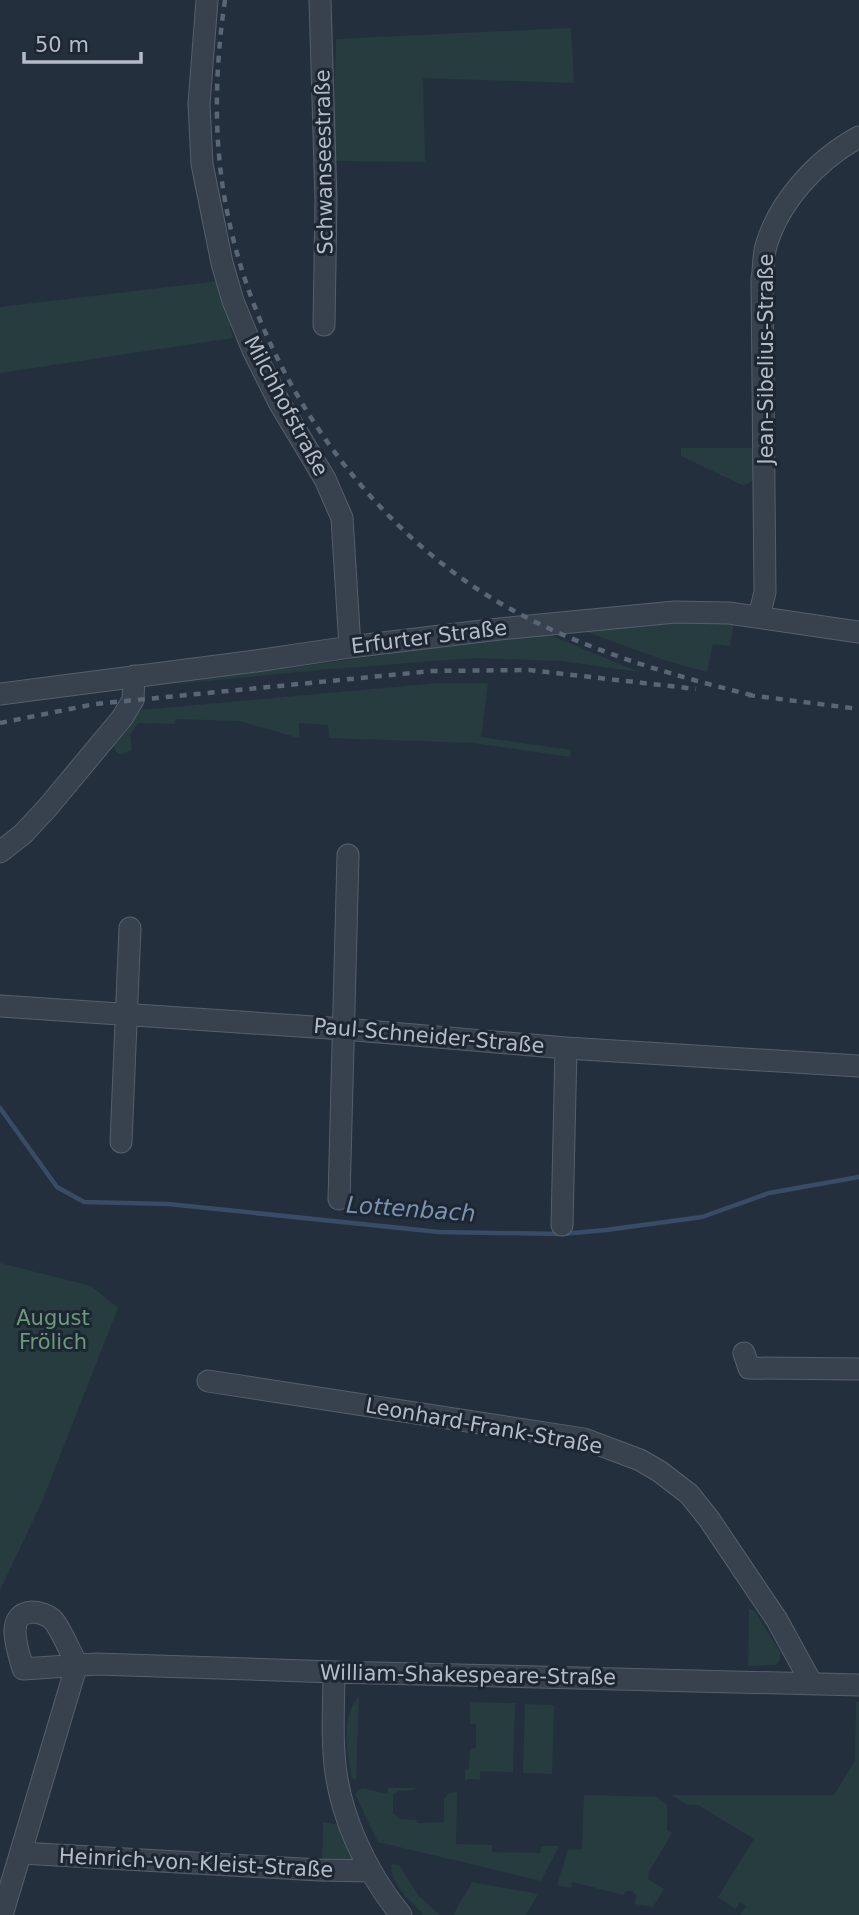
<svg xmlns="http://www.w3.org/2000/svg" width="859" height="1915" viewBox="0 0 859 1915" font-family="'DejaVu Sans',sans-serif">
<rect width="100%" height="100%" fill="#242f3e"/>
<path fill="#263c3f" d="M571,28L574,83L423,78L425,162L333,161L336,39Z
M219,281L233,338L0,373V307Z
M681,448H757V478L744,486L681,456Z
M665,621L734,622L730,646L713,644L707,672L667,661L578,629Z
M545,633L639,672L562,661L474,658L319,670L165,685Z
M439,683H488L481,737L571,750L570,757L473,743L329,738L328,725L299,723V738L239,721L176,719L175,724L138,723L130,735L132,750L121,755C115,751 113,749 114,742L141,710Z
M0,1263L91,1286L118,1308L41,1504L0,1590Z
M749,1610H754L780,1652V1660L776,1665L748,1666Z
M359,1696L356,1780L352,1778C347,1752 340,1718 359,1696Z
M470,1702L515,1703L513,1772L480,1771V1780L469,1779L465,1781V1770L469,1769L470,1749L476,1748V1724H470Z
M856,1702H859V1915H740L746,1906L740,1902L736,1909L718,1897L754,1839L698,1805H688L671,1795H834L855,1761Z
M525,1704L554,1705L552,1774L523,1773Z
M362,1788L387,1794L388,1788H415V1790L398,1791L393,1795V1813L400,1819L416,1820L418,1823L444,1822V1799L449,1793L457,1792L456,1844L492,1845V1852L540,1853L541,1846H559L541,1881L378,1842L355,1794Z
M584,1795L657,1797L667,1805V1830L672,1833L649,1872L648,1879L664,1889L653,1907L635,1904L636,1895L632,1891H626L623,1895L572,1882L571,1888L557,1885L568,1850L582,1849Z
M323,1822L339,1825L355,1857L350,1863L322,1864Z
M392,1864L399,1865L419,1896L440,1915H424C412,1902 388,1883 392,1864Z
M472,1882L538,1894L526,1915H453Z"/>
<g fill="none" stroke-linecap="round" stroke-linejoin="round">
<path stroke="#394c67" stroke-width="4.5" d="M0,1108L57,1187L84,1202L168,1204L439,1232L562,1234L606,1230L702,1217L769,1193L859,1177"/>
<g stroke="#565f6c" stroke-width="23">
<path id="minor" d="M207,0L199,104L202,164L222,263L233,301L253,350L280,404L325,479L342,518L350,647
M320,0L326,201L324,325
M759,617L765,592L762,279C764,268 763,257 766,246C779,201 818,159 859,137
M0,694L256,661L350,647L499,629L675,612L729,613L859,632
M0,852L23,834L48,807L122,718L133,700L134,676
M0,1006L344,1029L566,1048L859,1066
M121,1142L130,928
M339,1199L348,855
M562,1225L566,1048
M744,1353L749,1368L859,1369
M208,1381L584,1439L640,1460L659,1471L689,1494L709,1519L777,1620L812,1684
M77,1664C70,1652 61,1629 53,1620C48,1615 39,1612 32,1612C3,1614 19,1653 23,1669L97,1664L334,1672L859,1685
M334,1672C334,1699 332,1727 334,1753C337,1811 365,1871 401,1915
M21,1853L319,1870L371,1871
M2,1915L77,1664"/>
</g>
<use href="#minor" stroke="#38414e" stroke-width="21"/>
<path stroke="#5a6575" stroke-width="4.5" stroke-dasharray="7 7" stroke-linecap="butt" d="M225,0C215,68 213,138 226,206C255,362 356,516 493,599C573,647 666,674 755,696
M748,695L859,709
M0,723L95,704L432,671L529,670L696,689"/>
</g>
<g text-anchor="middle" stroke-width="6" stroke-linejoin="round" paint-order="stroke">
<g font-size="21" fill="#b4bcc9" stroke="#1d2633">
<text transform="translate(324 162) rotate(-91)" y="7">Schwanseestraße</text>
<text transform="translate(766 359) rotate(-90)" y="7">Jean-Sibelius-Straße</text>
<text transform="translate(286 406) rotate(62)" y="7">Milchhofstraße</text>
<text transform="translate(429 637) rotate(-7)" y="7">Erfurter Straße</text>
<text transform="translate(429 1036) rotate(5)" y="7">Paul-Schneider-Straße</text>
<text transform="translate(484 1426) rotate(10)" y="7">Leonhard-Frank-Straße</text>
<text transform="translate(468 1675) rotate(1)" y="7">William-Shakespeare-Straße</text>
<text transform="translate(196 1863) rotate(3)" y="7">Heinrich-von-Kleist-Straße</text>
</g>
<g font-size="21" fill="#6b9a76" stroke="#1d2633">
<text x="53" y="1325">August<tspan x="53" dy="24">Frölich</tspan></text>
</g>
<g font-size="23" font-style="italic" fill="#7c92b1" stroke="#1d2633">
<text transform="translate(411 1209) rotate(4)" y="8">Lottenbach</text>
</g>
</g>
<path d="M24 52v10h117v-10" fill="none" stroke="#b4bcc9" stroke-width="3.5"/>
<text x="35" y="52" font-size="21" fill="#b4bcc9" stroke="#1d2633" stroke-width="5" paint-order="stroke">50 m</text>
</svg>
